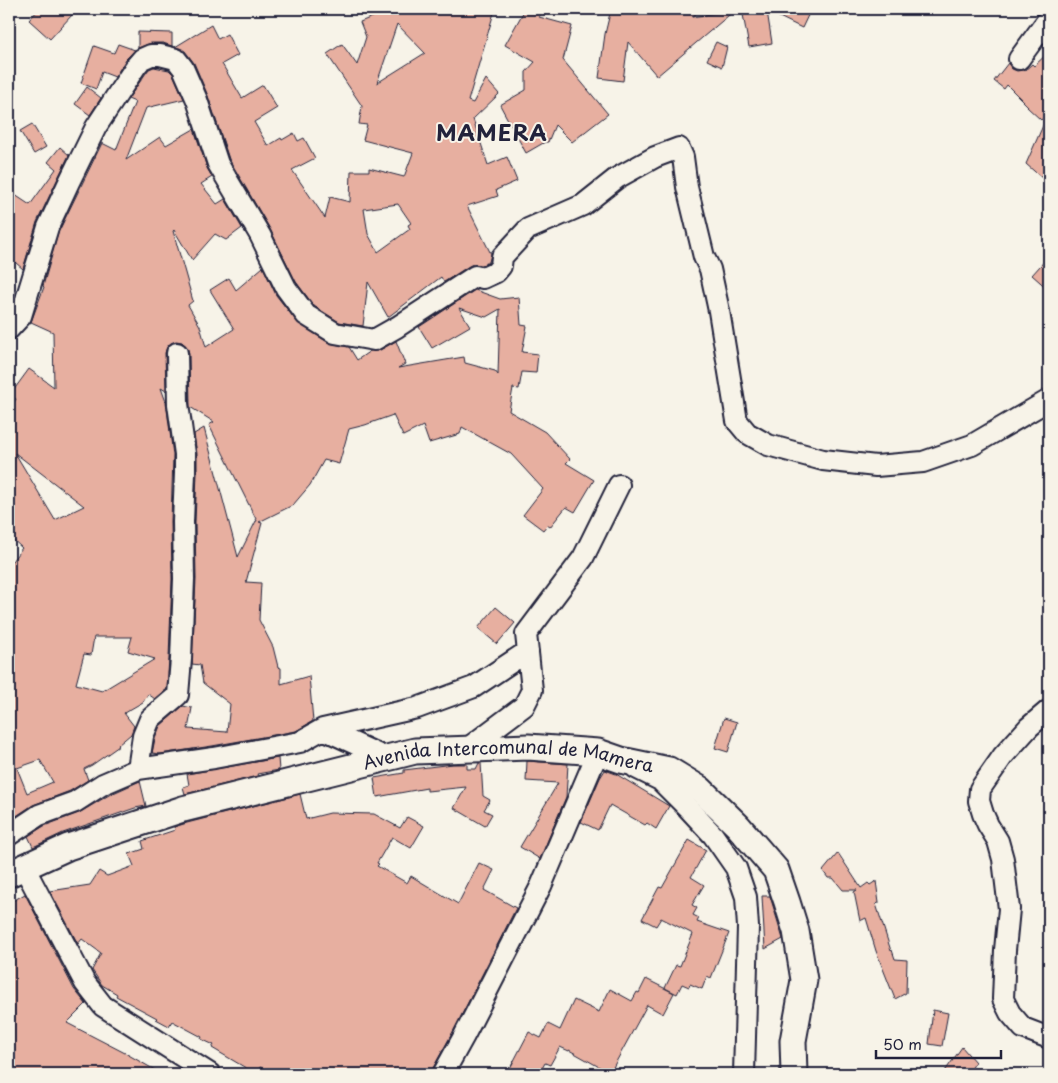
<svg xmlns="http://www.w3.org/2000/svg" width="1058" height="1083" viewBox="0 0 1058 1083" font-family="'Playpen Sans',sans-serif">
<rect width="100%" height="100%" fill="#f7f3e8"/>
<filter id="ink" filterUnits="userSpaceOnUse"><feTurbulence type="fractalNoise" baseFrequency=".02" numOctaves="2"/><feDisplacementMap in="SourceGraphic" scale="10" xChannelSelector="R" yChannelSelector="G"/><feConvolveMatrix kernelMatrix="1 2 1 2 8 2 1 2 1" color-interpolation-filters="sRGB"/></filter>
<g filter="url(#ink)">
<path fill="#e7afa0" stroke="#22223b" fill-rule="evenodd" d="M39,9H65L72,15L50,39L29,20Z
M382,9H495L468,101L473,103L486,79L499,94L473,119L488,165L507,157L517,181L496,190L498,196L467,206L491,254L489,262L482,265L473,264L469,266L444,282L441,277L388,317L368,282L363,326L339,322L314,306L296,282L270,229L229,159L208,96L194,63L185,51L175,47L211,25L218,39L227,34L238,55L222,64L242,98L263,85L277,108L254,122L268,146L281,138L282,140L294,133L298,141L304,138L315,158L292,170L325,218L330,197L350,202L351,171H369V168L404,177L413,153L363,140L367,125L359,124L362,106L327,54L342,44L357,65L366,37L360,22L385,12ZM397,24L425,53L377,83ZM398,204L411,223L408,225L410,229L378,252L368,234L364,209Z
M525,9H543L539,17L572,26L563,60L608,114L572,142L555,125L548,142H545L526,153L500,105L526,90V72L535,62L505,45Z
M611,9H702L692,17L735,10L657,76L628,42L623,81L599,78L605,34Z
M742,9H811L802,28L767,11L772,43L749,47Z
M138,32L172,33V46L163,43H151L138,48Z
M716,42L727,47L722,67L707,60Z
M118,44L135,50L126,59L115,77L102,72L96,89L81,83L94,46L114,53Z
M1049,52V159L1042,178L1026,164L1049,112L1041,120L1027,107L1028,106L1007,85L1004,89L994,81L1008,63L1012,69L1017,71L1023,70L1024,71L1032,64L1034,66Z
M154,67L169,70L173,74L184,99L146,108L126,160L160,137L166,145L194,129L207,168L212,177L201,184L217,204L225,199L242,228L226,240L215,234L192,260L174,230L173,231L193,301L188,305L200,326L206,347L234,329L210,290L229,278L236,290L263,267L276,295L297,322L329,343L349,347L357,360L370,351L380,350L396,341L405,364L398,368L464,357L465,363L495,371L498,375L500,309L486,317L459,308L470,326L432,348L419,327L475,290L500,299L519,297L521,325L527,326L522,352L538,354L536,373L522,372L519,389L513,388L509,411L545,432L570,459L566,463L594,480L575,512L566,507L550,527L547,525L543,530L523,515L543,489L511,454L462,427L460,434L429,443L423,426L403,436L393,415L365,425L349,429L339,464L324,460L310,485L293,505L259,522L262,523L246,582L261,583L259,620L273,647L278,667L281,668V684L309,676L313,721L296,731L212,746L160,754L152,753L155,739L160,726L183,706L192,708L188,729L227,732L230,704L203,683L200,665L192,664L196,579L195,522L197,473V454L194,434L204,428L238,557L256,521H257L209,425L214,422L190,407L189,353L187,347L182,342L176,341L171,343L167,347L165,353L166,391L161,388L166,402L173,455L171,522L172,579L169,658L167,689L155,699L148,694L143,702L124,713L134,726L131,734L118,745L119,746L92,765L84,769L88,780L70,791L33,805L9,821V565L22,548L9,536V410L16,399L10,395L29,369L54,387L53,332L31,322L44,287L43,286L59,231L102,143L116,150L135,102L128,99L146,73L149,69ZM15,453L84,506L55,520ZM94,637H132L128,651L155,659L102,691L76,684L84,654L91,655ZM40,760L53,782L27,793L17,768Z
M87,87L101,98L90,115L75,104Z
M32,124L46,147L34,154L20,131Z
M60,147L69,155L37,222L23,269L9,257V191L30,205L56,169L48,162Z
M1049,256V290L1032,275Z
M496,607L515,623L497,644L478,628Z
M724,718L737,722L728,752L715,748Z
M278,758L279,770L257,774L258,776L185,794L183,787L189,785L187,774Z
M527,761L568,764L566,797L540,859L520,847L558,783L526,781Z
M479,763H481L483,796L490,800L484,810L492,814L485,826L454,808L466,787L427,791V788L377,797L374,778L404,773V770L453,764H467V769H476Z
M605,770L616,774L669,806L656,829L647,823L645,825L610,805L598,830L581,822L600,778Z
M140,781L146,806L135,808L63,833L33,847L28,836L44,826L79,813L109,795Z
M300,794L306,819L330,813L374,814L400,828L407,817L424,826L411,848L392,837L377,863L379,864L377,866L407,883L411,876L458,904L479,863L494,870L484,890L516,908L454,1030L433,1068L431,1074H273L260,1067L256,1074L212,1048L214,1045L201,1039L202,1037L172,1021L169,1026L156,1019L157,1018L116,996L117,994L102,985L92,970L101,953L82,939L78,944L50,891L90,885L99,871L107,876L134,866L129,854L144,849L142,841L175,830L174,827L187,823Z
M689,840L706,850L691,877L704,885L692,905L697,908L693,915L699,918L697,922L729,933L711,978L707,976L702,989L690,984L689,987L682,984L677,994L665,988L676,965L680,966L693,934L661,918L656,926L642,919L659,887L662,888Z
M838,853L861,888L868,883L870,885L876,881L879,903L876,904L891,951L892,950L895,959L907,960L906,993L895,999L876,951L866,918L860,921L854,892L857,890H843L833,878H828L823,871Z
M25,894L74,989L86,1004L67,1023L125,1053L162,1074H9V903Z
M762,896H770L783,939L765,949Z
M646,979L674,993L663,1014L647,1005L610,1073L569,1050V1051L560,1047L550,1065L545,1063L539,1074H507L529,1032L541,1038L548,1024L560,1030L574,1000L599,1012L610,989L632,1001L637,992L639,993Z
M933,1010L948,1013L942,1046L929,1044Z
M962,1047L975,1062L969,1074H943Z"/>
<g fill="none" stroke-linecap="round" stroke-linejoin="round">
<g stroke="#22223b" stroke-width="24">
<path id="minor" d="M1019,59L1049,18
M9,329L21,316L48,227L69,182L96,127L136,66L142,59L151,55H160L176,59L183,68L197,100L218,164L260,235L286,288L306,315L335,333L374,340L397,327L475,276L483,278L496,272L501,266L502,257L528,229L583,205L617,178L655,157L679,148L683,157L687,187L704,257L710,269L719,311L737,421L747,433L768,445L823,460L876,466L923,462L972,445L1049,400
M1049,710L1029,727L1003,756L980,789L979,801L983,814L988,825L998,841L1003,859L1009,909L1005,950L1003,999L1010,1013L1023,1028L1049,1038
M323,729L386,758
M468,748L524,706L532,690L526,634L583,558L619,485
M636,768L660,780L688,808L713,835L736,868L746,897L748,927L744,1074
M138,769L214,758L300,742L323,729L417,708L474,687L528,651
M9,835L39,815L75,802L103,784L138,769L143,736L150,719L178,695L181,659L184,579L183,522L185,473V454L178,404L177,353
M24,867L85,983L103,1006L210,1074
M443,1074L464,1036L541,886L598,752"/>
</g>
<g stroke="#22223b" stroke-width="29">
<g id="tertiary">
<path id="s1" d="M9,874L68,847L183,809L415,751L528,747L598,752L621,760L669,770L700,789L738,826L776,870L787,902L796,931L804,980L793,1041L794,1074"/>
</g>
</g>
<use href="#minor" stroke="#f7f3e8" stroke-width="20"/>
<use href="#tertiary" stroke="#f7f3e8" stroke-width="25"/>
</g>
</g>
<g text-anchor="middle" stroke-width="4" stroke-linejoin="round" paint-order="stroke">
<g font-size="18" fill="#22223b" stroke="#f7f3e8">
<text dy="6" stroke="none"><textPath href="#s1" startOffset="519">Avenida Intercomunal de Mamera</textPath></text>
</g>
<g font-size="22" font-weight="bold" letter-spacing="1" fill="#22223b" stroke="#f7f3e8">
<text x="492" y="141">MAMERA</text>
</g>
</g>
<rect width="1058" height="1083" fill="none" stroke="#f7f3e8" stroke-width="30"/>
<rect x="15" y="15" width="1028" height="1053" fill="none" stroke="#22223b" stroke-width="2" filter="url(#ink)"/>
<path d="M876 1050v8h125v-8" fill="none" stroke="#22223b" stroke-width="2.5"/>
<text x="883" y="1050" font-size="15" fill="#22223b" stroke="#f7f3e8" stroke-width="4" paint-order="stroke">50 m</text>
</svg>
